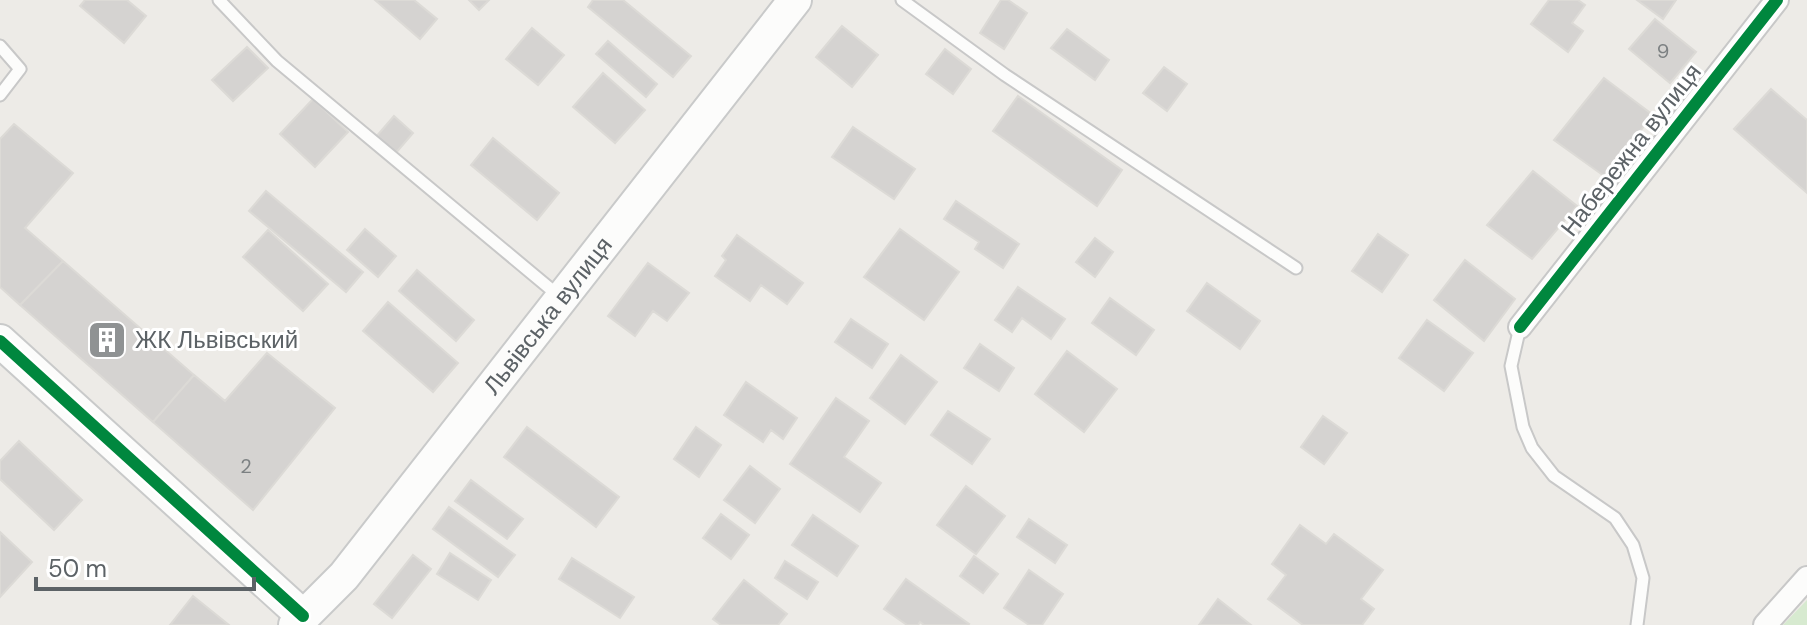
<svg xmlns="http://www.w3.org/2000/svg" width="1807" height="625" viewBox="0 0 1807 625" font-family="'DM Sans',sans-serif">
<rect width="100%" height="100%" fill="#edebe7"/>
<path fill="#d7ead0" d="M1807,600V625H1783Z"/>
<path fill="#d5d3d1" stroke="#dcdad6" stroke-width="2" d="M85,0H127L146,16L124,43L80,6Z
M375,0H414L437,19L420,39Z
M469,0H489L479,10Z
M593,0H623L691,56L673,77L588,7Z
M1001,0H1008L1027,13L1004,49L980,33Z
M1549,0H1578L1585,5L1572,23L1583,31L1568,52L1531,24Z
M1637,0H1676L1663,19Z
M1655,19L1696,52L1670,83L1629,49Z
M842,26L878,55L852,87L816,57Z
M532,28L564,55L538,85L506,59Z
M1067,29L1109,60L1095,80L1051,48Z
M608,41L657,84L646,97L596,54Z
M247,47L268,68L233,101L212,80Z
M945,49L971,69L953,94L926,74Z
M1164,67L1187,84L1167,111L1143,93Z
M603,73L645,110L615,143L573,107Z
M1604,78L1653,115L1604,176L1554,140Z
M1771,89L1807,120V193L1734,129Z
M1018,96L1122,170L1097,206L993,131Z
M313,99L348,132L315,167L280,134Z
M394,116L413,133L394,155L375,138Z
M14,124L73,173L25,228L63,261L20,305L0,287V139Z
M853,127L915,169L894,199L832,157Z
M493,138L559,193L537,220L471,165Z
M1533,171L1577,206L1532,259L1487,225Z
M266,191L363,272L346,292L249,211Z
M956,201L1019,244L1003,268L975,249L979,242L944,219Z
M365,229L396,256L378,277L347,250Z
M900,229L959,272L924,320L864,277Z
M268,230L328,284L303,311L243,257Z
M1378,234L1408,255L1382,292L1352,271Z
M737,235L803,283L787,304L761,285L750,301L715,276L726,260L722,256Z
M1095,238L1113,252L1095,277L1076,262Z
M1465,260L1515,299L1484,341L1434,300Z
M63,261L194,375L153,422L20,305Z
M648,263L689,293L667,321L653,311L635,336L608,316Z
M417,270L474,320L456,341L399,291Z
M1207,283L1260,321L1240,349L1187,311Z
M1018,287L1065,319L1051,339L1022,318L1012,332L995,320Z
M1110,298L1154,330L1136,355L1092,323Z
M388,302L458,363L433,392L363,331Z
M851,319L888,344L872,368L835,342Z
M1427,320L1473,353L1444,391L1399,358Z
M980,344L1014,368L999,391L964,368Z
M1067,351L1117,389L1084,432L1035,394Z
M267,353L335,408L253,510L153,422L194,375L225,401Z
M901,355L937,382L905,424L870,398Z
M746,382L797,418L783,439L771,430L763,442L724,415Z
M836,398L869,421L844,457L881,483L860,512L790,464Z
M948,411L990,439L972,464L931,435Z
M1323,416L1347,433L1324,464L1301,447Z
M527,427L619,497L596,527L504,457Z
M696,427L721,445L699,477L674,459Z
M19,441L82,500L54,530L0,479V461Z
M750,466L780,489L755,523L724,500Z
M471,480L523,519L507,539L455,501Z
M966,486L1005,516L976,554L937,525Z
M449,507L515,555L498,577L433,529Z
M721,514L749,535L731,559L703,538Z
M813,515L858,546L837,576L792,545Z
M1029,519L1067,545L1055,563L1017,537Z
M1300,525L1326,544L1334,534L1383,570L1361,599L1374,609L1362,625H1303L1268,599L1286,575L1272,564Z
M0,532L32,562L0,597Z
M450,553L491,580L478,600L437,574Z
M413,555L431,569L392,618L374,604Z
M974,556L998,574L983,593L960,576Z
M572,558L634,597L620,618L559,579Z
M785,561L818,582L807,599L775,578Z
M1029,570L1063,594L1042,625H1029L1004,608Z
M906,579L969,624L968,625H924L920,622L918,625H907L884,609Z
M744,580L787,614L778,625H721L713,619Z
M193,596L229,625H170Z
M1218,599L1251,625H1199Z"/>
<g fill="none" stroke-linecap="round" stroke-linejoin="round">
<g stroke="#c8c8c8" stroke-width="15">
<path id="lane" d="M219,0L277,61L559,296
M902,0L1005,75L1296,268
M0,46L20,69L0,95
M1520,327L1511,366L1523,427L1532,448L1554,476L1615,518L1633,545L1643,578L1637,625"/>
</g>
<g stroke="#c8c8c8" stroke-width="26">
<path id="street" d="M1520,327L1777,0
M1765,625L1807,578"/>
</g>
<g stroke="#c9caca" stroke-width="36">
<g id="secondary">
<path d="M0,341L303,616"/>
<path id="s1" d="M295,625L344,576L795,0"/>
</g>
</g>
<use href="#lane" stroke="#fcfcfb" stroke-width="11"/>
<use href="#street" stroke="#fcfcfb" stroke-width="22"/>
<use href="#secondary" stroke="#fcfcfb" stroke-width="32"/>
<g stroke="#fff" stroke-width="17">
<path id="cycleway" d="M1520,327L1777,0
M0,341L303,616"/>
</g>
<use href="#cycleway" stroke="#00873e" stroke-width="12"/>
</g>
<defs>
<g id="building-square" transform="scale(2)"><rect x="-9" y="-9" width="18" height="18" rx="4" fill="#8f9293" stroke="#fff"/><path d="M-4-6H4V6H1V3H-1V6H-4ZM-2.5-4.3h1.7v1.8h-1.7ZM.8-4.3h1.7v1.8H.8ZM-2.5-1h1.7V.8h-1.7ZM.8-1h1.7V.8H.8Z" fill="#fff"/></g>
</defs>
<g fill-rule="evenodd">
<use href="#building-square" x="107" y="340"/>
</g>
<g text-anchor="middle" stroke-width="6" stroke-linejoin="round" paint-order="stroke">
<g font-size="20" fill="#7c8082">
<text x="1663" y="58">9</text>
<text x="246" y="473">2</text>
</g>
<g font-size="24" fill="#5c6266" stroke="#fff">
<text transform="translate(1631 150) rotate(-52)" y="8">Набережна вулиця</text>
<text dy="8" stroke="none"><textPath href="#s1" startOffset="400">Львівська вулиця</textPath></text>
</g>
<g font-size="24" fill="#5c6266" stroke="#fff" text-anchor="start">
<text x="135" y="348">ЖК Львівський</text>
</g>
</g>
<path d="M36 577v12h218v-12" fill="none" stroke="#5c6266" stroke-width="4"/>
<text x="48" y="577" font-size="24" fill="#5c6266" stroke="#ffffff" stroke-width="6" paint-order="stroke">50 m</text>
</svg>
